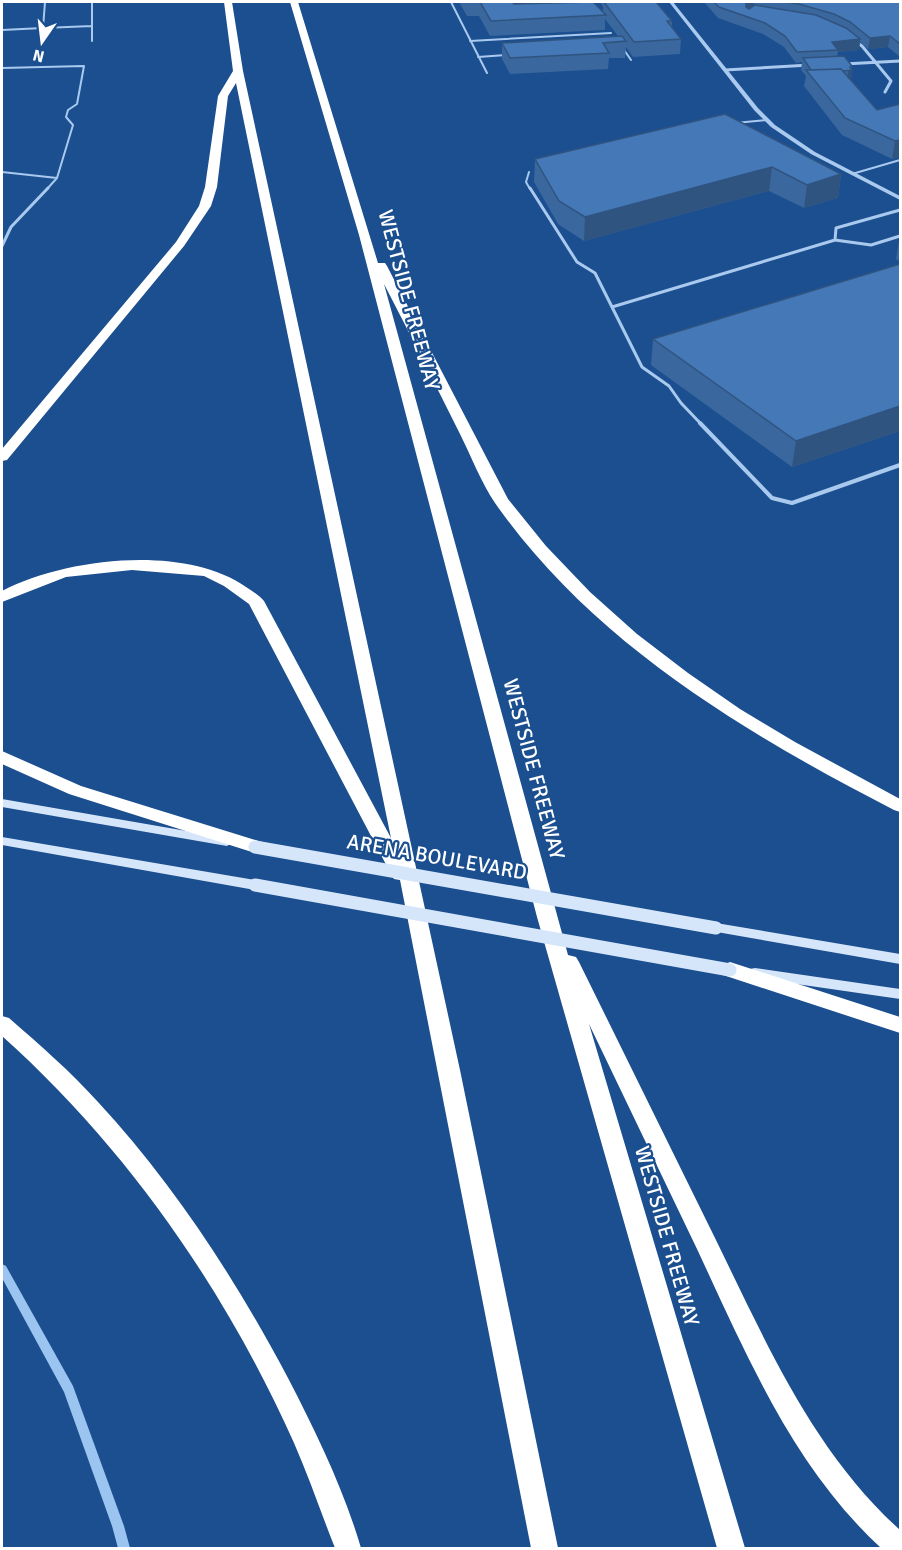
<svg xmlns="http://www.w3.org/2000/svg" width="902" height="1550" viewBox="0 0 902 1550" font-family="Signika,sans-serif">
<rect width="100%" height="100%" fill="#1b4f8f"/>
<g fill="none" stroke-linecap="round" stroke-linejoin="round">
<path fill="#9cc4f0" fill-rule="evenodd" d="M2,1264L6,1266L73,1386L124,1526L130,1548H118L112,1526L64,1392L2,1278Z"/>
<path stroke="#a9c9ee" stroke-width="2" d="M92,2V41
M451,2L487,73
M43,28L92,26
M2,30L43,28L45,2
M470,41L611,33
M622,47L631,60
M478,57L506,55
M2,68L84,66L77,104L68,110L66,117L73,125L57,178
M735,123L767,120
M2,172L57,178L47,189
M529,172L526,182L530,189
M852,174L900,160"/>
<path stroke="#a9c9ee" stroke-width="3" d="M530,188L577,262L595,273L642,367L669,386L681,403L702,425
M835,240L836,228L900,210
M2,246L11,227L48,188
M612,307L835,240L871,245L900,236"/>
<path stroke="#a9c9ee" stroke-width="4" d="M700,423L772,498L792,503L900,465"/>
<path stroke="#a9c9ee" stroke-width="3" d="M853,40L862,46L891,81L885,92
M844,64L900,61
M725,70L810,65"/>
<path fill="#a9c9ee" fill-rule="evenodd" d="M669,2H673L758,108L775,125L815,152L900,196V200L811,154L771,127L754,110Z"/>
<path fill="#d6e6fa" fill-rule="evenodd" d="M2,799L227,838L233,842L227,846L2,807Z
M2,837L255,880L260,882L261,885L260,888L255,890L2,845Z
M716,923L900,954V964L711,931L709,928L711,925Z
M755,968L900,989V999L755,978L750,977L748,973L750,969Z"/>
<path fill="#fff" fill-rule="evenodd" d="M224,2H232L243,71L460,1070L558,1548H531L400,880L394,879L391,874L249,604L224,586L204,576L132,570L66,577L2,602V591C66,558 184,544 246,587C252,591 259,595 264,601L391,838L236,83L228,96L217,187L211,206L184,246L7,460L2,461V449L176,242L199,206L205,187L218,96L233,71Z
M290,2H298L378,263H385L387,266L508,499L546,546L590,592L637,634L688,673L740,709L795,742L900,799V812L894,810C745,733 593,643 495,503C481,482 471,456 460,434C435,384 410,334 384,284L568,955L576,957L579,962C624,1053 669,1145 714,1236C766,1342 812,1450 900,1530V1548H881C793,1467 747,1356 697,1249C661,1174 625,1099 589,1024L745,1548H717L537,917L359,235Z
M2,751L81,786L262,842L264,847L262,852L255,853L69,794L2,764Z
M730,962L900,1017V1033L723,975L720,970L723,965Z
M2,1016L9,1018C40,1045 71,1072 98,1102C174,1184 236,1280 288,1378C316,1432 344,1490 361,1548H335C321,1513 309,1477 294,1443C225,1289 127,1148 2,1036Z"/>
<path stroke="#d6e6fa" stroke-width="13" d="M255,847L716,928
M255,885L730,970"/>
</g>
<path fill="#3a679d" d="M459,2H512L514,4L603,12V7L600,2H656L672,21V27L681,39L680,54L633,57L626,47L625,58H609L608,69L510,74L502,59V43L618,36L605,19V30L490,36L479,16H467Z
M704,2H900V57L888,47L868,49L860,42L859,50L838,52L837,57L852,66L851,80L877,110L900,104V157L892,159L842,135L804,86L806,76L801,70L802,62L796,63L784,47L763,34L718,18Z
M725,114L841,174L838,198L804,208L769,191L584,241L558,224L534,182L535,159Z
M900,235V262L896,259Z
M900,264V431L792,467L651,365L653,339Z"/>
<path fill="#305480" d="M748,2H754V7L745,13V18L746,3Z
M890,36L888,47L868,49L870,38Z
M860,39L859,50L838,52V50L832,42Z
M852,70L851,81L847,83L848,71Z
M900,140V157L892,159L895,141Z
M772,167L769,191L584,241L585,217Z
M841,174L838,198L804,208L807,185Z
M900,406V431L792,467L796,441Z"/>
<path fill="#4478b7" stroke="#305480" stroke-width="1.5" d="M480,2H512L514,4L593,2L606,15L491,21Z
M604,2H656L672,21H667L681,39L634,42Z
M714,2H748L746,3V7L749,9L755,5L816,15L846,28L860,39L832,42L838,50L797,52L785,36L765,23L719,7Z
M786,2H900V44L890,36L870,38L850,22L834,14L799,4Z
M622,36L626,41L603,43L609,53L510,58L502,43Z
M844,56L852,66L850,67L852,70L843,71L841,69L811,70L803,58Z
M841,69L877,110L900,104V140L895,141L845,118L806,70Z
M725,114L841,174L807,185L772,167L585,217L559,201L535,159Z
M900,264V406L796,441L653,339Z"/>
<g text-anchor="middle" stroke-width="4.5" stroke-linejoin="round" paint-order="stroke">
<g font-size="21" fill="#fff" stroke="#1b4f8f">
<text transform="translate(409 300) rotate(75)" y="7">WESTSIDE FREEWAY</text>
<text transform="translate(534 769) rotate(75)" y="7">WESTSIDE FREEWAY</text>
<text transform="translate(437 857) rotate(10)" y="7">ARENA BOULEVARD</text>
<text transform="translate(667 1236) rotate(74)" y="7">WESTSIDE FREEWAY</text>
</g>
</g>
<rect width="902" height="1550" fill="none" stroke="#ffffff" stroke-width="6"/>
<g transform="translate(42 42) rotate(194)" stroke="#1b4f8f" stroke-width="4.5" paint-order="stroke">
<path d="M0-4.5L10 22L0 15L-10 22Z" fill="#ffffff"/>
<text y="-9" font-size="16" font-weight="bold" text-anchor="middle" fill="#ffffff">N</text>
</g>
</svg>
